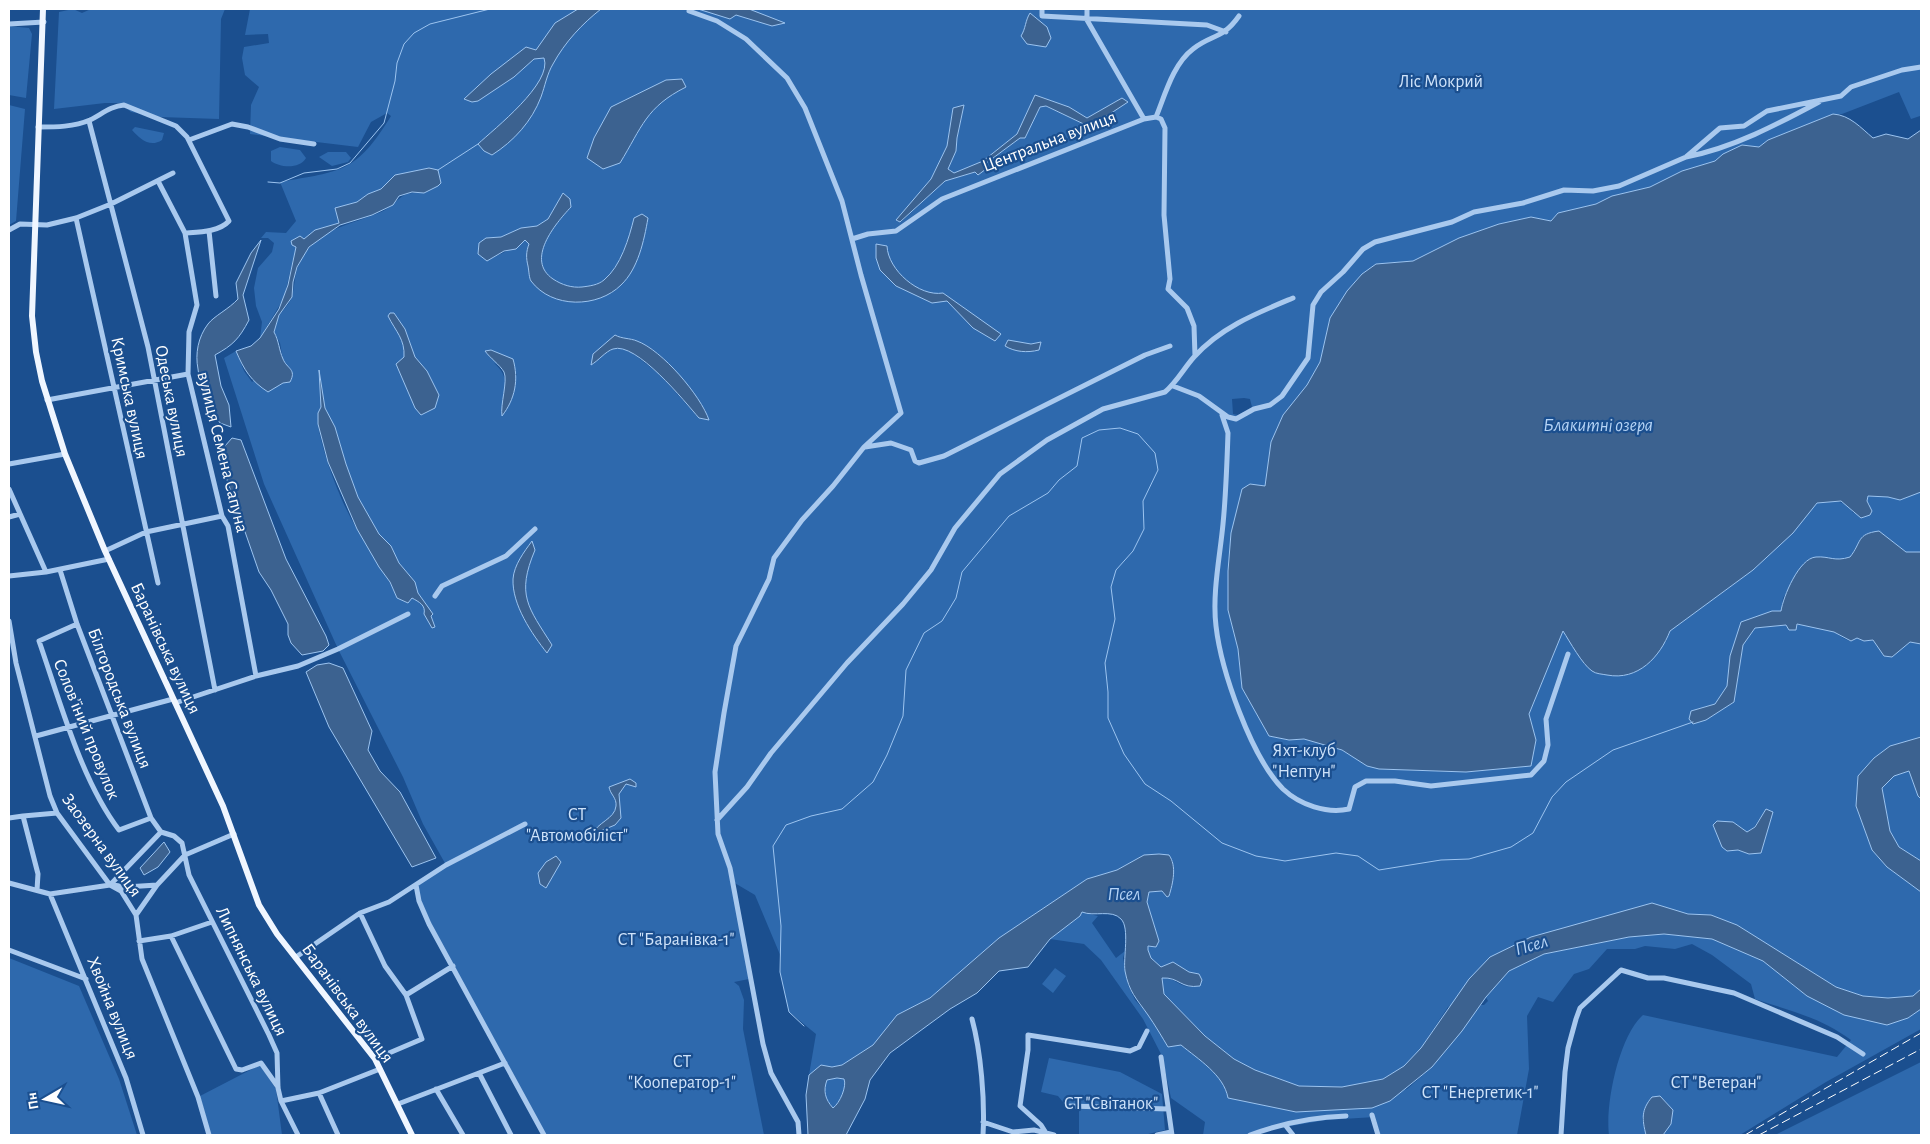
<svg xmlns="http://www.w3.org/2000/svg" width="1930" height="1144" viewBox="0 0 1930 1144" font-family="'Alegreya Sans',sans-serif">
<rect width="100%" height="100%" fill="#1b4f8f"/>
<path fill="#2e69ad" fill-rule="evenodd" d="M73,9L82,13L91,9H225L221,19L219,119L160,117L131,112L120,103H105L54,109L59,12Z
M250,9H1921L1920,116L1911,119L1899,92L1842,114H1833L1768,140L1759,147L1742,145L1723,154L1715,161L1682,171L1650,187L1612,196L1596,204L1558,213L1551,221L1531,217L1499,224L1459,238L1413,261L1376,264L1330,318L1320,362L1307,385L1283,415L1271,442L1265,486L1250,484L1231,533L1228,571V610L1238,649L1242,688L1269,736L1289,740L1304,739L1342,750L1367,766L1379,769L1466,772L1531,766L1536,740L1529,714L1563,631L1585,665L1666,642L1670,631L1753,570L1792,533L1817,503C1832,502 1846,498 1853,513L1870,505L1867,501L1868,496L1888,497L1900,500L1921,492V552H1906L1879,531C1858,534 1861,543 1851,557C1836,562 1821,558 1806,561L1783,598L1781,611L1755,617L1730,656L1727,686L1715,704L1691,711L1706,720L1734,702L1743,645L1755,628C1781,626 1810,620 1834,632C1840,635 1844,640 1851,641L1857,638L1864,641L1873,640L1884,656L1892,657L1910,642L1921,644V737L1890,746L1874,758L1858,776L1856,806L1872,850L1887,867L1921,892V989L1913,996L1888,998L1863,996L1836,987L1737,925L1711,915L1688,914L1652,903L1593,920L1448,1007L1421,1048L1404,1066L1383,1079L1342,1087L1299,1086L1255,1070L1234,1059L1205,1036L1164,994L1162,978C1176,978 1179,987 1192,987L1199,974L1189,972L1173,962L1161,967L1151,958L1147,947H1156L1159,941L1147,902L1149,892L1162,891L1166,894L1171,889L1173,861L1144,855L1117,870L1087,879L999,938L930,998L897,1015L873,1045L842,1065L832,1067L821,1065L809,1075L816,1034L789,1012L780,972L781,957L755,895L733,882L749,979L734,982L739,986L744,1000L743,1029L764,1135H544L429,924L416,885L446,865L423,824L403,777L338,649L264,484L224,358L236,351L244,371L252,382L283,360L280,343L274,332C276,327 277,319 280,314C284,309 288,305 291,299C295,289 294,276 298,266C314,228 349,226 381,212C401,203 396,191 424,193L429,168L395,175L381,189L368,194L357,202L336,208L339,223L315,230L296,247L284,298L260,338L262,322L256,306L254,288L258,268L272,252L274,243L268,238H261L266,232L286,233L296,221L280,182C342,171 356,173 391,116L387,113L371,122L358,147L250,134L251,105L259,87L245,75L242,58L244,47L269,43L268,34L245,35ZM666,80L686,87C646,107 642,127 620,163L594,138L624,100L634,97ZM1035,95L1069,107L1087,118L1122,98L1090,127L1045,106L1040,107L1025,138H1020L985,164L986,169L978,174L976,172L945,181L901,222L896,221L931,179L947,146L953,108L964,106L957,138L956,151L948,169L954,173L983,161L1017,134ZM563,193L571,207C554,224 525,260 553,279C562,285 572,288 583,287C590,286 598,285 604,280C617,269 625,249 630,233L621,285L543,291L527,250L529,244L525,240L511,249L486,261V238L501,237L521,228L537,226L548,219ZM394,313L405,329L415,357L427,371L439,395L435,408H415L406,387L403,339ZM615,335C622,339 630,338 637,341C665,351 689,388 706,411L699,418L659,374L626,348L613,349ZM494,363L517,374L503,406C503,386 511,378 494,363ZM319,376L325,408L335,427L346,464L358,497L379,534L391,546L399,563L415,582H406L400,579L402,588L411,598H397C387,574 371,552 357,529C341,503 323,455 318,425C317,417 320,414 321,407C323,398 319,385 319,376ZM1244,398L1250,399L1252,407L1238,415L1233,414L1232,399ZM1766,809V836L1761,853L1749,854L1738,850L1733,822L1747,832L1754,827Z
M9,26L29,28L32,34L26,98L9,95Z
M9,105L25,109L16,221L9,225Z
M135,127L164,133L162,140C150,148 140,139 132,130Z
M280,147L300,150L306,158C300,169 280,168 271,161V151Z
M328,152H346L351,158L348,162L332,166L319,157Z
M1909,771L1918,796L1921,799V861L1899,847L1890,831L1882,788L1894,776Z
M1081,912L1098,916L1092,923L1116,958L1125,951L1123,958L1128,985L1135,1000L1147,1013L1168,1047L1181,1044C1198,1059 1224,1074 1228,1098L1296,1112L1407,1089L1432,1067L1481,1005H1484L1488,1001L1486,997L1509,971L1544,954L1629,937L1664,934L1712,939L1763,961L1807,996L1908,1018L1921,1009V1029L1826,1082L1740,1135H1663L1671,1124L1667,1103L1660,1096L1652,1097L1642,1119L1646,1135H1609C1605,1104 1619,1036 1643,1015L1837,1057L1851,1040C1820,1017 1790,1011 1755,999L1751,984L1712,955L1692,944L1675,949L1645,946L1635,949H1607L1589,969L1574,974L1553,1002L1538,997L1527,1016L1529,1069L1517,1135H1380L1375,1117L1326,1120L1273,1129L1256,1135H1203L1205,1122L1171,1098L1162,1056L1143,1019L1101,960L1084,944L1050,939L1080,916Z
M9,958L79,986L119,1079L137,1135H9Z
M1055,968L1066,976L1053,993L1042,984Z
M1049,1058L1120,1072L1162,1094L1165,1130L1144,1135H1079V1110L1067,1107L1058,1096L1041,1092Z
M1921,1062V1135H1775Z
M260,1065L276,1089L282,1135H211L200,1096Z
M837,1078L844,1079C847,1087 840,1103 833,1108C825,1099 823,1091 827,1080Z"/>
<path fill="#3c6290" stroke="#9cc4f0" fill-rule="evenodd" d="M578,9H601C582,24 565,42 553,64C547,74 545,86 541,97C532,121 514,141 492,155L484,151L478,144C494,129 553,83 544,58L534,59L514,77L478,101L472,102L464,99L491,74L526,47L536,50L555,23Z
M698,9H749L785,23L772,26L736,15L730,19Z
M1030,13L1047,27L1051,38L1046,47L1027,44L1021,36C1026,28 1025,21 1030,13Z
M682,79L686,87C646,107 642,127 620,163L603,169L587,158L594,138L611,107L666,80Z
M1035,95L1069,107L1087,118L1122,98L1128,102L1090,127L1046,106L1040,107L1025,138H1020L985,164L986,169L978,175L975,172L945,181L900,222L896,220L931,179L947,146L953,108L964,105L957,138L956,151L948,169L954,173L983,161L1017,134Z
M1833,114C1850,115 1861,128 1873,138L1886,134L1908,139L1921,130V492L1900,500L1888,497L1868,496L1867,501L1872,511L1870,515L1861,518L1841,501L1817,503L1793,533L1753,570L1670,631C1660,657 1638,681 1607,675C1602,674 1596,674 1592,671C1582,664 1570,642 1563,631L1529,714L1536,740L1531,766L1466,772L1379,769L1367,766L1342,750L1304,739L1289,740L1269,736L1242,688L1238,649L1228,610V571L1231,533L1242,489L1250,484L1265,486L1271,442L1283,415L1307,385L1320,362L1330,318L1347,291L1362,274L1376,264L1413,261L1459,238L1499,224L1531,217L1551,221L1558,213L1596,204L1612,196L1650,187L1682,171L1715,161L1723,154L1742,145L1759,147L1768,140Z
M429,168L438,170L441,183L438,186L424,193L412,192L399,196L393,205L372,215L340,225L309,247L297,267L293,282L292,297L279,315L274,332C279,341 279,350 283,359C287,369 297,369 290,382L283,383L268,392C251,381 244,370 236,351L251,346L260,338L279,309L288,285L296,247L292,245L291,241L300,236L304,239L315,230L339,223L335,208L357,202L368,194L381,189L395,175Z
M563,193L570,199L571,207C555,224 525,260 553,279C562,285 572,288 582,287C590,286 598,285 604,280C621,266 629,238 634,218L642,214L648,218C644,241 638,269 621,285C598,308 552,309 531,281C529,278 529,271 528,266C526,258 526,252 529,244L525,240L516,249L504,251L487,261L478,254L479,243L486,238L501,237L521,228L537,226L548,219Z
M261,240L243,295L249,320C239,339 233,345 215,355L221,386L229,405L231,427L220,423L204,399C205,387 199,381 198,369C195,354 198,337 208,324C214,316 229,309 238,299L236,283L251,253Z
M876,244L887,246C888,270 919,297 943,293L1001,334L995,341L973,328L947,301L932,303L896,286L880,270L876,258Z
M390,313H394L405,329L415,357L427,371L439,395L435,408L421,415L415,408L396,364L404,357C405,339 396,332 388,316Z
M615,335C622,339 630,338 637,341C662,350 701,396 709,420L699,418C685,402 636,341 613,349C606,351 598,361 591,365L593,354Z
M1008,340L1031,344L1041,342L1039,350C1027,353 1015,352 1005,346Z
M491,350L513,359C519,380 515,399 502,416C500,405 508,381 504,372C500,365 490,358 485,351Z
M319,370L325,408L335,427L346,464L358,497L379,534L391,546L399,563L415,582L418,593L433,614L431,616L435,627L432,628L424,614C426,605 419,602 412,598L408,603L397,598L390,582L379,567L357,529L328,462L318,424V413L321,407Z
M232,438L241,440L286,559L326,636L329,645L323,651L302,655L291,643L288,635V624L271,590L259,572L218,454Z
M1879,531L1906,552H1921V644L1910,642L1892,657L1884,656L1873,640L1864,641L1857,638L1851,641L1834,632L1797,624L1796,630H1789L1786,625L1755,628L1743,645L1734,702L1706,720L1693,724L1689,719L1691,711L1715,704L1727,686L1730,656L1741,622L1772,611H1781C1783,597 1799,558 1816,557C1830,556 1834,562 1850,557C1862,542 1856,534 1879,531Z
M532,541L535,550C516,595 528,607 552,645L547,653C532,634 512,605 513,579C514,565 524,552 532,541Z
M329,663L343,668L372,731L368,750L380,771L400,792L436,858L412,867L329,727L306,672L317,665Z
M1921,737V799L1918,796L1909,771L1894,776L1882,788L1890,831L1899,847L1921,861V892L1887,867L1872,850L1856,806L1858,776L1874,758L1890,746Z
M630,779L636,783V787L626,784L619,794L621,818L615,825L593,834C596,823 615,819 616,806C617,798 610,794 609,787Z
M1766,809L1773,812L1761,853L1749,854L1738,850L1727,851L1722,847L1713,825L1717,821L1733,822L1747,832L1755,827Z
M164,842L170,852L158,867L144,875L140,868Z
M1159,854L1169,855C1177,866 1173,883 1169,896L1167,897L1162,891L1149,892L1147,902L1159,941L1156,947L1148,946V950L1151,958L1161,967L1173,962L1189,972L1199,974L1202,980L1200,986C1180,989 1180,977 1162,978L1164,994L1205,1036L1234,1059L1255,1070L1299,1086L1342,1087L1383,1079L1404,1066L1421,1048L1469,979L1490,957L1531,937L1652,903L1688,914L1711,915L1737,925L1836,987L1863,996L1888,998L1913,996L1921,989V1009L1908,1018L1887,1025L1844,1015L1807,996L1763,961L1712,939L1664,934L1629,937L1544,954L1509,971L1486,997L1462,1031L1432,1067L1390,1101L1372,1108L1296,1112L1228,1098C1224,1075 1198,1059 1181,1045L1168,1047C1162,1037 1155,1025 1148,1015C1136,998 1129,992 1125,971C1123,958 1130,928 1121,919C1112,909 1094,917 1082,912L1080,916L1050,939L1028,967L999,971L977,993L950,1009L890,1053L870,1080L865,1099L846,1135H808L806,1095L809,1075L821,1065L832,1067L842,1065L873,1045L897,1015L930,998L999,938L1087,879L1117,870L1144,855ZM837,1078L844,1079C847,1086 840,1103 833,1108C825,1099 823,1091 827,1080Z
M556,856L561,862L546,888L540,884L538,873L546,862Z
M1660,1096L1673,1110L1671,1124L1663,1135H1646C1642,1119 1641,1110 1652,1097Z"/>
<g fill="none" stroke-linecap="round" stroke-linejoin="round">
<path stroke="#9cc4f0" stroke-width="1" d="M438,170L478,144
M268,182L280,183L304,173L337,169L350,163L384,123L395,81L397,63L404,44L414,33L430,24L490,9
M804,1026L789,1012L780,972L781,926L773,846L786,825L811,816L842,809L873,782L887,755L903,716L906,670L924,633L942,621L956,598L962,572L1009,516L1048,493L1059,480L1077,466L1082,438L1099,430L1120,428L1138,434L1155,453L1158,470L1143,501L1144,529L1133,551L1116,570L1111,587L1115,619L1105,663L1108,692V718L1124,754L1145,784L1171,801L1222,843L1256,856L1285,861L1336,853L1358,856L1379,870L1441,860L1469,859L1511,847L1533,833L1552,797L1566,782L1613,750L1693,722"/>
<path stroke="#a9c9ee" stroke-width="5" d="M1042,9V16L1207,25L1226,32
M1087,9V20L1144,119
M689,11L717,21L746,39L787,78L805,108L842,201L861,275L901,413L864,447L833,486L802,520L774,558L769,579L736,646L724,713L715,772L718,834L730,868L763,1044L771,1073L798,1122L799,1135
M9,24L44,22
M1156,117C1165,95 1173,64 1193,49C1212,34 1222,40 1239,16
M89,121L148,347L215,690
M38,127C56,127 74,127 90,120C102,114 111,106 124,105L176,126L187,137L229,221C219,232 199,232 185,233
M189,140L232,124L248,127L280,139L314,144
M1686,157C1733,148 1778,124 1819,102
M158,181L185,233L197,305L189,332L188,374L222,516L228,526L256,676
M76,218L158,583
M9,230L20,224L47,225L76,218L111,204L173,173
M209,231L216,296
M852,239L868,234L896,231L942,199L1144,119L1156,117L1161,119L1165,128L1164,215L1170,279L1168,289L1187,308L1194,326L1195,356
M1173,386L1199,396L1228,417L1236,419L1254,409L1270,405L1282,396L1308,358L1313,305L1321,292L1343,272L1363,249L1375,242L1452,222L1474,212L1523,203L1564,190L1593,191L1619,186L1686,157L1720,128L1744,126L1767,111L1841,96L1851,87L1902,70L1921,67
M47,400L188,374
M1222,415L1228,433C1227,463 1226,494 1223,524C1220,556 1212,594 1216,626C1221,670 1251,757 1283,789C1300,805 1327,814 1349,809L1355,787L1366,781H1395L1431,786L1531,775L1544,761L1548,745L1546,719L1568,654
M865,447L891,443L911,450L915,461L919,463L944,456L1145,355L1170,346
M9,464L65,454
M9,489L46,572
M9,517L20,514
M105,551L146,532L222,516
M60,570L77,624L151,818L161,832
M9,576L46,572L109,559
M435,596L442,586L506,556L535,529
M9,621L16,663L50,796L57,813L110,885L121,891L136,915L142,959L198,1097L209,1135
M77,624L39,641C60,701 81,780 119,830L151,818
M175,703L256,676L298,666L338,649L408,614
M36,736L173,699
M23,816L57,813
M9,818L23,816L38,874L37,890
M717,820L747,787L771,753L847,663L903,604L931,570L955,528L1000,474L1047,440L1103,409L1165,392C1177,382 1184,368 1194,357C1221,327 1257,313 1293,298
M161,832L174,836L182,843L189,875L269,1035L277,1053L278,1088L281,1101L298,1135
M9,883L50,894L110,885L161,832
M113,885L126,887L157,885L185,855L234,834
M416,885L419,901L429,924L544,1135
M50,894L126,1078L143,1135
M360,913L385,966L406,995L422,1039L375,1059
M136,915L157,885
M171,936L236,1069L242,1070L261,1063L278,1087
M139,941L171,936L212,922
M9,950L86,979
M296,957L360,913L389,902L446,865L525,824
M406,995L453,966
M972,1019C981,1052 985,1101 983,1135
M1161,1057L1172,1135
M479,1073L511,1135
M436,1089L463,1135
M319,1093L338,1135
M281,1101L319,1093L380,1069
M398,1104L505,1063
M1070,1106L1168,1109
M1372,1115L1378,1135
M983,1122L1013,1132L1034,1130L1054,1135
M1286,1126L1293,1135
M1046,1133L1041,1125L1020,1106L1028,1050V1035L1130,1051L1139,1047L1147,1031
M1157,1135L1171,1132
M1250,1135C1280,1124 1314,1117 1346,1116
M1561,1135L1565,1072L1568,1048L1576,1019L1580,1008L1621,970L1648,978H1664L1734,993L1837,1037L1863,1054"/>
<path stroke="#f0f6ff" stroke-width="6" d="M43,9L32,316L36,352L42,381L65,454L105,551L223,806L259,905L277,934L375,1059L412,1135"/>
<path stroke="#fff" stroke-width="1" stroke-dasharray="9 4" stroke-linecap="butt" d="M1745,1135L1921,1033
M1759,1135L1921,1049"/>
</g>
<g text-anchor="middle" stroke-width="4.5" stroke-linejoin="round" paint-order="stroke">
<g font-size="18" fill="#cfe3fa" stroke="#1b4f8f">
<text x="1441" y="87">Ліс Мокрий</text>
<text x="1304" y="756">Яхт-клуб<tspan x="1304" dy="21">"Нептун"</tspan></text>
<text x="577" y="820">СТ<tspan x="577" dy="21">"Автомобіліст"</tspan></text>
<text x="676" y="945">СТ "Баранівка-1"</text>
<text x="682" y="1067">СТ<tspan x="682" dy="21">"Кооператор-1"</tspan></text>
<text x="1716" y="1088">СТ "Ветеран"</text>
<text x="1480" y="1098">СТ "Енергетик-1"</text>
<text x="1111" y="1109">СТ "Світанок"</text>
</g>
<g font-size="18" fill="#fff" stroke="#1b4f8f">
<text transform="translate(1049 141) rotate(-21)" y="6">Центральна вулиця</text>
<text transform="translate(130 398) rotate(78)" y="6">Кримська вулиця</text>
<text transform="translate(172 401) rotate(79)" y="6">Одеська вулиця</text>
<text transform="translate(223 452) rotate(76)" y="6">вулиця Семена Сапуна</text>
<text transform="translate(166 648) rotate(65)" y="6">Баранівська вулиця</text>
<text transform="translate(120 698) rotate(69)" y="6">Білгородська вулиця</text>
<text transform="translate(87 729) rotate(68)" y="6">Соловʼїний провулок</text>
<text transform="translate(102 845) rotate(54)" y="6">Заозерна вулиця</text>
<text transform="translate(252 971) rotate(64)" y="6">Липнянська вулиця</text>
<text transform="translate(348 1003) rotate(54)" y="6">Баранівська вулиця</text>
<text transform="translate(113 1008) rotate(68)" y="6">Хвойна вулиця</text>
</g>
<g font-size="19" font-style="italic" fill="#b5d3f5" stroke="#1b4f8f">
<text x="1598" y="431">Блакитні озера</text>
<text x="1124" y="900">Псел</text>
<text transform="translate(1531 944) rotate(-16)" y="7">Псел</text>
</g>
</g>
<rect width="1930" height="1144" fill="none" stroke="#ffffff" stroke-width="20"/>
<g transform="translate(45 1099) rotate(261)" stroke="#1b4f8f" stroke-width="4" paint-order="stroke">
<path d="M0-4L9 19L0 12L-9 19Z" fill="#ffffff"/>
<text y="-8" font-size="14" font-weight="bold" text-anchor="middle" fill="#ffffff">Пн</text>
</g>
</svg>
